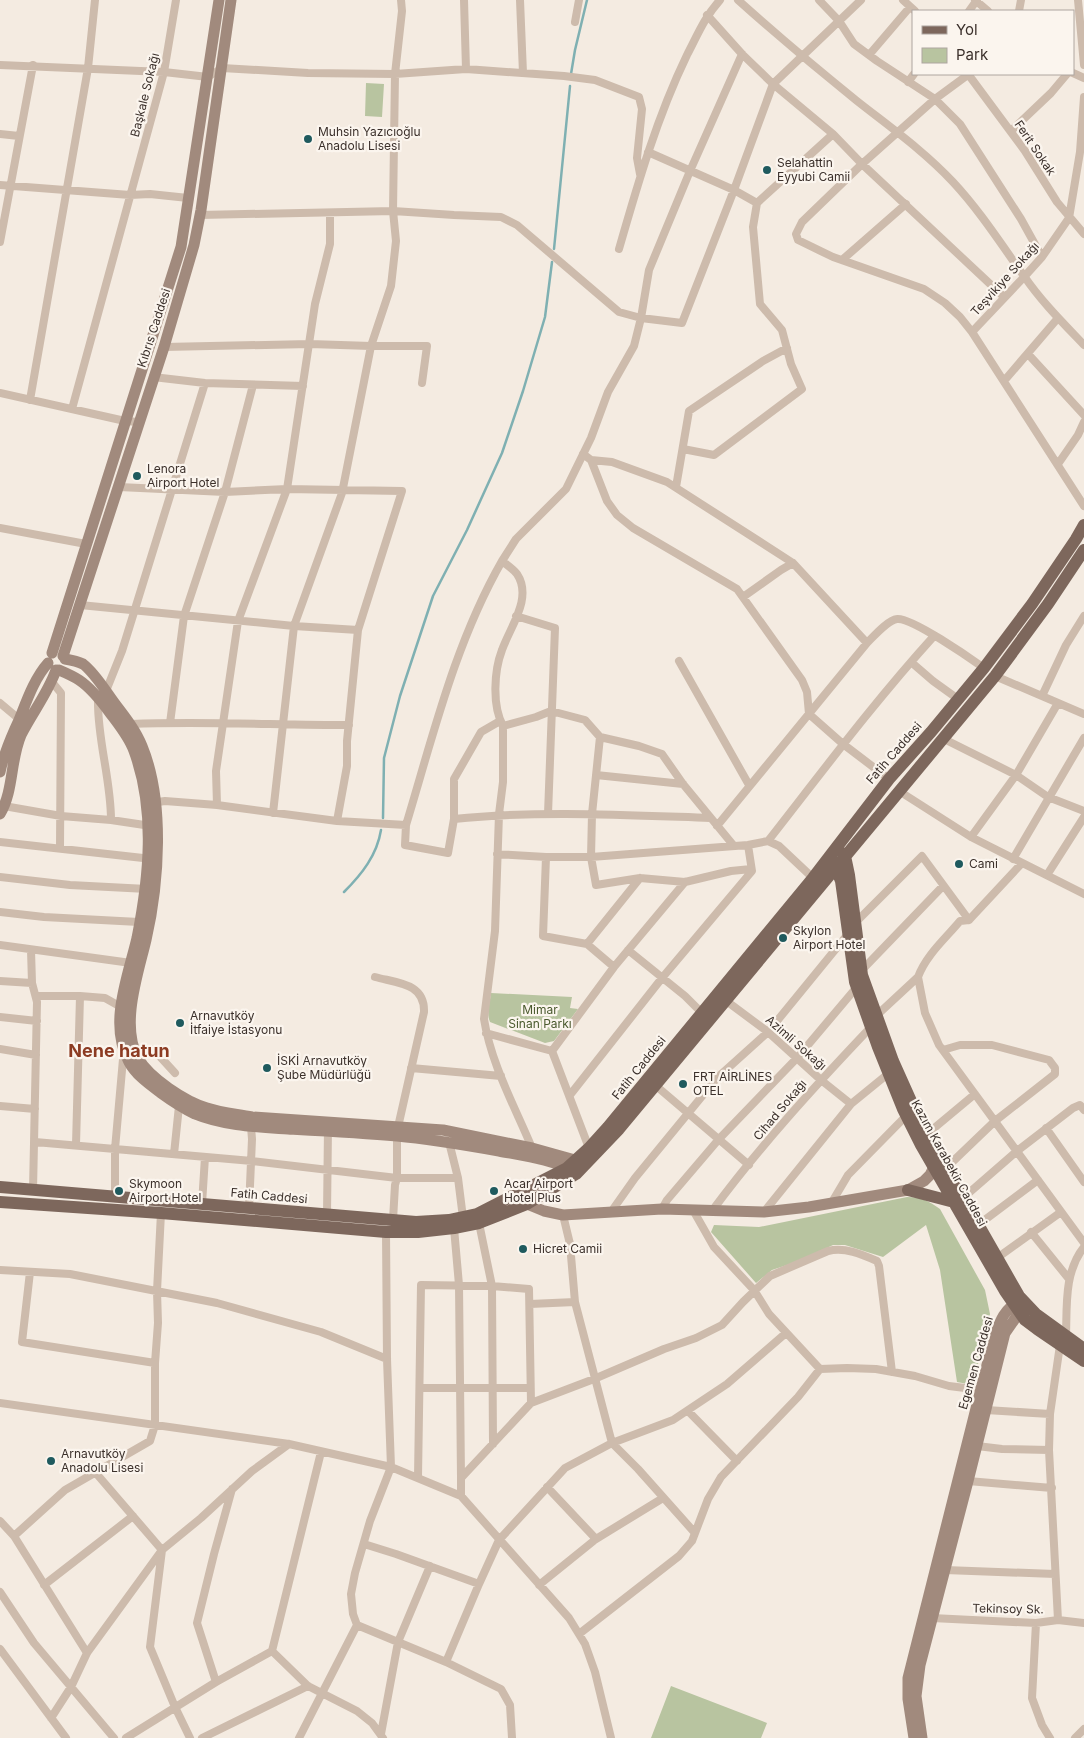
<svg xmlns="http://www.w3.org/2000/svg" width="1084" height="1738" viewBox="0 0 1084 1738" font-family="Inter,sans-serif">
<rect width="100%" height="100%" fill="#f4ebe1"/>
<path fill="#b8c4a0" d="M366,83L384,84L382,117L365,116Z
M491,993L572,997L570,1008L578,1009L554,1041L545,1043L490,1022C486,1013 490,1002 491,993Z
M907,1197C921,1197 929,1201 940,1209L985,1290L990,1314L973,1385L957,1382L940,1270L926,1225L883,1257L845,1245H833L802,1260L772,1270L756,1283L711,1232L714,1225L759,1227Z
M671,1686L767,1723L761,1738H651Z"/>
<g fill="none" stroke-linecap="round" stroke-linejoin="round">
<path stroke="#7fb0b2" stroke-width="2.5" d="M571,74L575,50L587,0
M554,249L570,86
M383,818L384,758L400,696L433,596L467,530L502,453L523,391L545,317L552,262
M344,892C362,874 377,855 381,830"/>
<path stroke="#cdbbac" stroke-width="8" d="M464,0L466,69
M520,0L523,73
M738,0C777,35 816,68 857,101C890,127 924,151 953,182C980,211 1001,244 1024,276C1041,301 1063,323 1084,345
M819,0L839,21L854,44L877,61L935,99L960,124L1021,219L1042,257
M903,0L915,11
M975,0L988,11
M1078,0L1084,65
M969,11L977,0
M1019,11L1021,0
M707,15L742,54L773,84L833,134L862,164L1004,297
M575,22L579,0
M869,55L910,7
M0,65L164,72L208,77L222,68L308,73L395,74L466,69L564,76L595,80L639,97L642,109L637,158L640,174
M1073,73L1084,78
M968,74L1025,151L1057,202L1084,234
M969,74L935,99L862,164L802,222L796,234L798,240L833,257L924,289L945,303L960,317L972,332L1084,506
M908,82L914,74
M1011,131L1051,93L1067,74
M0,134L19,136
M648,152L734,190L757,203
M0,185L130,195L150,194L188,198
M200,215L393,211L454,215L501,217L517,225L619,312L641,318L682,323L734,190L773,84L861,0
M0,242L33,65
M619,249C638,183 657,117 687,55C698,34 704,18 720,0
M842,260L906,204
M972,332L1024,277L1042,257L1069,218L1080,152L1084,97
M164,347L310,344L371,346H427L422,383
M1028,354L1084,415
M153,377L205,383L303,386
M1004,381L1058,318
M0,393L125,421L139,422
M30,400L88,68L95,0
M72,409L164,72L176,0
M683,449L714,455L802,389L791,364L782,330L760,304L753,227L757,203L833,134
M583,454L591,460L607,501L617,515L633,528L737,589L802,680L807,692L809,714L843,744L889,779
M591,460L612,462L667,482L793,563L867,643
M1058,464L1078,435L1084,422
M119,487L225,492L287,489L402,491L358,630L347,741V766L337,821
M676,487L689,411L763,361L787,348
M0,528L86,544
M743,597L781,570L793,563
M80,605L294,626L358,630
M516,616L555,628L548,814
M679,661L749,785
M911,662L933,681L958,699
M995,676L1084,714
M52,682L61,693L60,848
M106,691L122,651L205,383
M1042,696L1066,645L1084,616
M98,699C97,739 111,779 111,820
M0,703L19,719
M170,723L184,616L225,492L253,385
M131,724C203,721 276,725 349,725
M503,726L536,717L551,711L585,720L600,737L639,746L662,754L683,784L734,846
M600,737L592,814L591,857L596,885L640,878L685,882L731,871L751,869
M942,738L1016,775L1048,797L1084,811
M596,775L683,784
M899,791L971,837L1084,894
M151,803L165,801L217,805L337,821L406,825L405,845L448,853L454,819C539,810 625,815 710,818
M217,805L216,771L238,621L287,489L315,304L330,244V213
M4,806L61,816L111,820L151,826
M273,813L294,626L342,493L371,346L391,286L396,241L393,211L395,74L402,11L401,0
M454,819V779L481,732L500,721
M406,825C433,736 455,643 502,561
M717,826L867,643C874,636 888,620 897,619C911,617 970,658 984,668
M971,837L1016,775L1058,703
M768,841C822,772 875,701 934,636
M0,842L152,859
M497,854L546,857H591L748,845L768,841L779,846L813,878
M546,857L543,936L587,944L614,967
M1013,859L1084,738
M1047,875L1084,817
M0,877L70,885L147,889
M0,912L44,917L139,922
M856,922L922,856L969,920L1022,863
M587,944L640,878
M0,945L131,963
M31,950L32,983L37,1002L33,1190
M628,950L685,996L702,1013
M862,970L943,886
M375,977C397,983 425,983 424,1012L398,1127
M918,977C926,955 946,938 960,921L969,920
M0,981L32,983
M36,996H80L105,998L121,1007
M725,1000L768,1032L821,1080L851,1104
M876,1016L918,977L925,1013L939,1045L1084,1243
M0,1017L37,1021
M486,1033L552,1051
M0,1049L36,1055
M943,1050L960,1045H992L1049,1060L1055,1068V1074L995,1121L946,1168
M411,1068L501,1076
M655,1085L749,1165
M570,1095L662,978L752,871L748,845
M0,1106L35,1109
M1046,1128L1084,1182
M927,1134L975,1094
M35,1142L252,1161L397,1178H458
M449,1142L458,1178L463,1218
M76,1145L80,996
M532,1148C515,1107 491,1064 484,1019L495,931L499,814L503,782V726C492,706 494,671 502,650C510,627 533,598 517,574C513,569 507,565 502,561L516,539L566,489L591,438L608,392L634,346L641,318L649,270L690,171L742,54
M589,1148L552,1051L614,967L685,882
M174,1154L179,1106
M115,1196V1149L123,1059L126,1053L135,1049H153L175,1073
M963,1198L1017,1151L1073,1108L1080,1105L1084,1110
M832,1202L848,1175L906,1116
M202,1204L205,1157
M249,1208L252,1139L251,1127
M662,1209L667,1200L719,1139L797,1058L856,988
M693,1210L714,1247L754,1290L769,1314L820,1369L847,1368L876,1369L915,1376L949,1386L981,1390
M712,1211C760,1146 815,1086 870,1028
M611,1212L635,1178L717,1078L768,1032L848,934
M764,1212L851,1104L889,1073
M327,1215L328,1127
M563,1215L570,1244L575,1302L612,1443L638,1469L695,1533
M393,1220L395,1185L397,1178V1136
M479,1223L492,1286L493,1444
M978,1225L1038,1180
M454,1228L459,1285L461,1478
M1031,1232L1069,1279
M997,1258L1061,1212
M0,1270L70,1274L217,1303L321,1332L387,1359
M30,1272L22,1342L155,1363
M530,1304L575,1302
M1066,1336C1067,1306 1064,1272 1084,1247
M420,1388H530
M0,1403L289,1444L391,1467L461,1496L569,1618L585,1644L595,1672L611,1738
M986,1410L1050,1414
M688,1411L737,1461
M977,1446L1002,1449L1049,1450
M321,1452L272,1651L308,1686L357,1711L372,1723L383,1738
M95,1472L162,1550L150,1647L175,1707L190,1738
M418,1477L421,1285L492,1286L529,1289L531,1403
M968,1481L1052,1488
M547,1487L596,1539
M461,1496V1478L531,1403L594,1379L664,1349L696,1338L722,1325L743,1302L770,1276L828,1251C845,1247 861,1254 877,1261L879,1266L892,1372
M0,1521L14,1536L87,1653
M14,1536L65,1490L150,1441L155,1425V1363L158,1323L157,1291L161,1213
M364,1544L396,1554L479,1584
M945,1570L1055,1574
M44,1585L133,1516
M539,1585L596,1539L663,1498
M0,1592L34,1643L114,1738
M932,1618L1036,1623L1058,1620L1084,1623
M1058,1620L1049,1450L1050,1414L1060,1345
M1036,1623L1032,1698L1042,1725L1050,1738
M357,1625L446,1662L501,1689L510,1705L512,1738
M579,1634L679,1556L692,1541L708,1499L721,1477L798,1397L820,1369
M0,1649L66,1738
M446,1662L479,1584L499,1540L565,1468L612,1443L673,1420L727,1384L786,1333
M216,1682L197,1623L214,1554L232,1489
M51,1718L71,1687L87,1653L162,1550L201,1518L252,1471L289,1444
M381,1734L398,1642L430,1566
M126,1738L216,1682L272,1651
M202,1738L308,1686
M299,1738L357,1625L353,1614L351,1594L355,1573L370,1521L391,1467L387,1359L386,1232
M1075,1738L1084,1729"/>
<path stroke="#a18a7d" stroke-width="11" d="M52,653L181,247L219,0
M63,656L164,347L194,245L201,210L231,0
M65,659C71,660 77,661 83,664C96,674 106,692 116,705C126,718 136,731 142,746C165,802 159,883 146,940C138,974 120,1025 138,1058C149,1078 186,1102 207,1108C222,1113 237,1114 252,1117L443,1130L532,1148L575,1160L580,1163
M59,670C66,673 73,676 79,680C91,688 102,702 110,713C119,725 129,737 134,751C156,810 149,878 137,938C128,977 108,1024 129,1062C136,1075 149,1084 161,1093C172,1101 183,1108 195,1114C224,1126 258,1127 288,1129C324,1131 361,1133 397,1136C431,1139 465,1145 499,1151C519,1155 557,1160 573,1172
M0,772C4,753 11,737 19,720C27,700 34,679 48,663
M0,814C14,790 10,761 21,735C32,713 48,693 56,670
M527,1204L544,1211L563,1215L662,1209L764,1212L809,1207L908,1190L924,1181L930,1175L934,1167
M914,1738L908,1699V1678L993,1341C999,1324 1003,1308 1021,1301
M922,1738L916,1696L920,1665L968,1481L1005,1333L1019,1313L1021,1306"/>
<path stroke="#7d675c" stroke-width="12" d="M842,853L845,856L849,875L862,975L893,1061L923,1128L1019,1296L1036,1314L1084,1349
M833,861L841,881L855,982L878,1047L903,1109L921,1145L1005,1291L1025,1320L1037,1329L1084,1361
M0,1187L416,1222L449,1220L477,1214L567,1168L589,1148L608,1127L813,878L889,779L931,732L984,668L1032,604L1076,539L1084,525
M908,1190L954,1202
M0,1202L161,1213L386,1232H418L454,1228L479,1223L527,1204L576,1174L619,1129L995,676L1048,604L1084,550"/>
</g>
<g fill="#1f5a5e" stroke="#fbf5ee" stroke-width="2">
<circle cx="308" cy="139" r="5"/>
<circle cx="767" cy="170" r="5"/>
<circle cx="137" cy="476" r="5"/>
<circle cx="959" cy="864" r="5"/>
<circle cx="783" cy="938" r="5"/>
<circle cx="180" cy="1023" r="5"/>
<circle cx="267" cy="1068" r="5"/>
<circle cx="683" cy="1084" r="5"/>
<circle cx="119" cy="1191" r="5"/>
<circle cx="494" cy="1191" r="5"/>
<circle cx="523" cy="1249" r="5"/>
<circle cx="51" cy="1461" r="5"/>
</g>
<g text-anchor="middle" stroke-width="4.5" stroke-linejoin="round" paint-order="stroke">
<g font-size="12" fill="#3b302b" stroke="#fbf5ee">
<text transform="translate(145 95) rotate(-76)" y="4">Başkale Sokağı</text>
<text transform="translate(1035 148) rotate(56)" y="4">Ferit Sokak</text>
<text transform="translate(1005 279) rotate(-48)" y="4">Teşvikiye Sokağı</text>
<text transform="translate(154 328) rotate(-72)" y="4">Kıbrıs Caddesi</text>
<text transform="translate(894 753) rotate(-49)" y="4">Fatih Caddesi</text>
<text transform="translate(796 1043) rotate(41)" y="4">Azimli Sokağı</text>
<text transform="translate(639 1068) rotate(-51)" y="4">Fatih Caddesi</text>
<text transform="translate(780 1110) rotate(-50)" y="4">Cihad Sokağı</text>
<text transform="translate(949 1163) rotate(61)" y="4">Kazım Karabekir Caddesi</text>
<text transform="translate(269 1196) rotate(5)" y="4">Fatih Caddesi</text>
<text transform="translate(976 1363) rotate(-74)" y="4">Egemen Caddesi</text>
<text transform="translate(1008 1609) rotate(1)" y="4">Tekinsoy Sk.</text>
</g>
<g font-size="12" fill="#3b302b" stroke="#fbf5ee" text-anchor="start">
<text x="318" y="136">Muhsin Yazıcıoğlu<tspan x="318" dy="14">Anadolu Lisesi</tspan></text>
<text x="777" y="167">Selahattin<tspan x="777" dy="14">Eyyubi Camii</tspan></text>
<text x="147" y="473">Lenora<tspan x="147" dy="14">Airport Hotel</tspan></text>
<text x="969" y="868">Cami</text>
<text x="793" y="935">Skylon<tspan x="793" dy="14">Airport Hotel</tspan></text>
<text x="190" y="1020">Arnavutköy<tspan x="190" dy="14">İtfaiye İstasyonu</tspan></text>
<text x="277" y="1065">İSKİ Arnavutköy<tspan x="277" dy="14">Şube Müdürlüğü</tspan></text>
<text x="693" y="1081">FRT AİRLİNES<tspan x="693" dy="14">OTEL</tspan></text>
<text x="129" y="1188">Skymoon<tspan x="129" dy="14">Airport Hotel</tspan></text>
<text x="504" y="1188">Acar Airport<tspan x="504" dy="14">Hotel Plus</tspan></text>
<text x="533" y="1253">Hicret Camii</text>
<text x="61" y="1458">Arnavutköy<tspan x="61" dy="14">Anadolu Lisesi</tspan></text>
</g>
<g font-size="12" fill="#4a5a2e" stroke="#fbf5ee">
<text x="540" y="1014">Mimar<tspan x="540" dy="14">Sinan Parkı</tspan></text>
</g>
<g font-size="18" font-weight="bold" fill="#8c3b22" stroke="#fbf5ee">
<text x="119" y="1057">Nene hatun</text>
</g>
</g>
<rect x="912" y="10" width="162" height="65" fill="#fbf5ee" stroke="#aea6a0"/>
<rect x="922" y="26" width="25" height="8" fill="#7d675c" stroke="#aea6a0"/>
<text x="956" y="35" font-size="15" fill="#3b302b">Yol</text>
<rect x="922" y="48" width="25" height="15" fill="#b8c4a0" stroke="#aea6a0"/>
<text x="956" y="60" font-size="15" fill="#3b302b">Park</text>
</svg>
